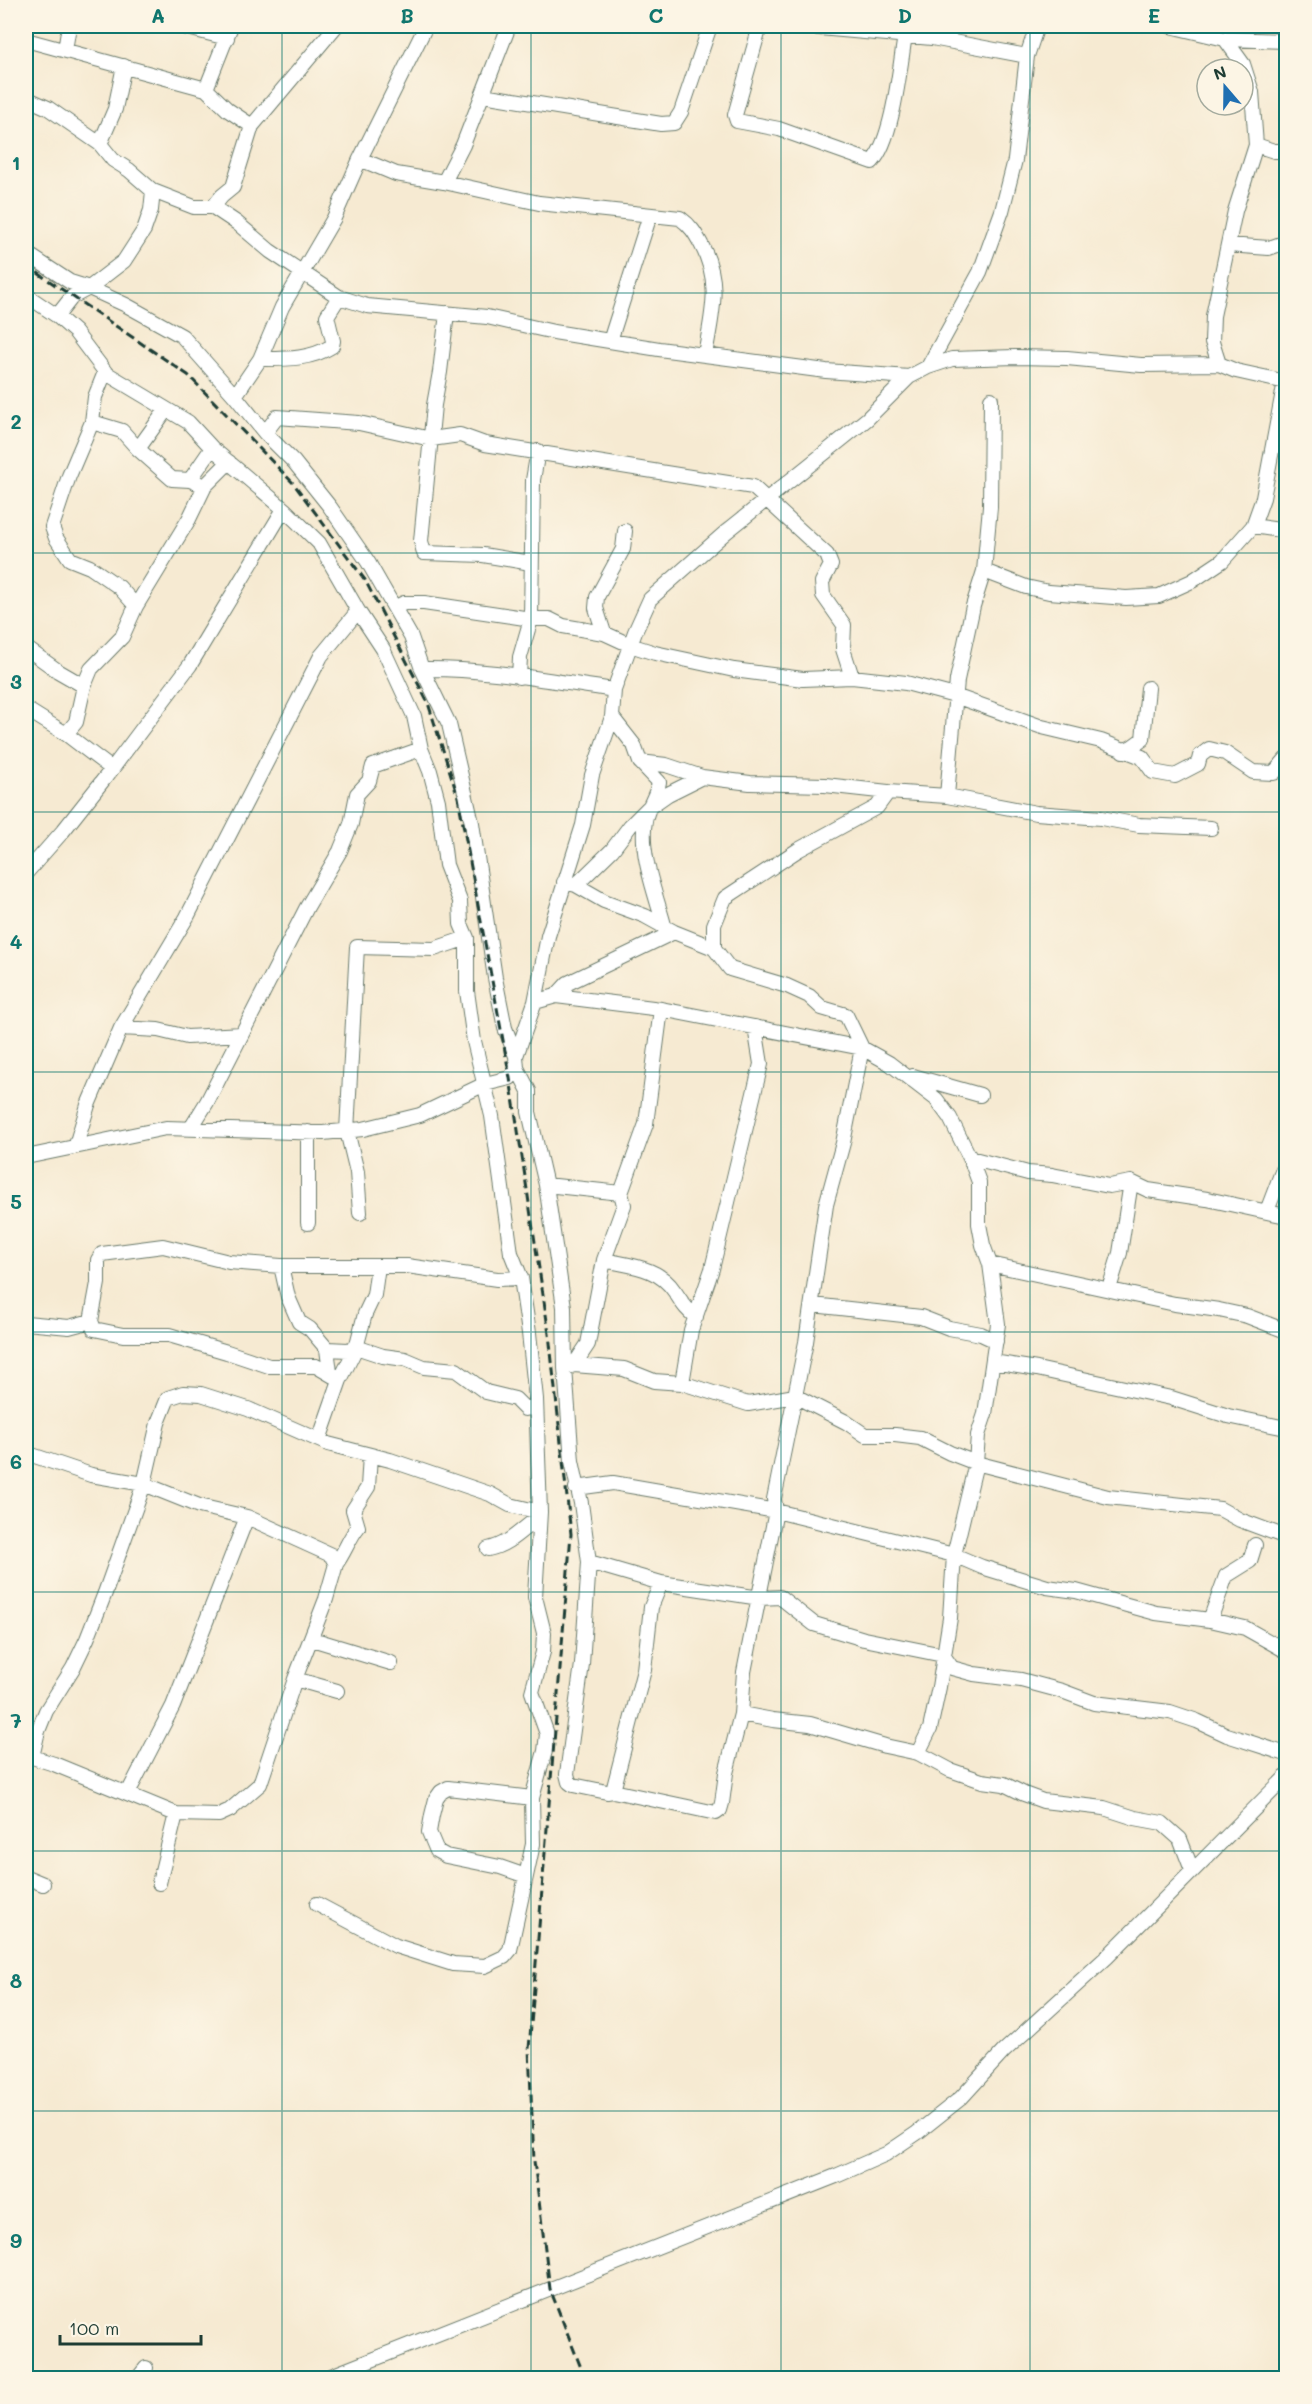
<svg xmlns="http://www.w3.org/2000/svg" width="1312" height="2404" viewBox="0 0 1312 2404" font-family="Mali,sans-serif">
<rect width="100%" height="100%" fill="#fcf5e5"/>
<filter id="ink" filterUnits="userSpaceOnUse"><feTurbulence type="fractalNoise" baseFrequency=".0167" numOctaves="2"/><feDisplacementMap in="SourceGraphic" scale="12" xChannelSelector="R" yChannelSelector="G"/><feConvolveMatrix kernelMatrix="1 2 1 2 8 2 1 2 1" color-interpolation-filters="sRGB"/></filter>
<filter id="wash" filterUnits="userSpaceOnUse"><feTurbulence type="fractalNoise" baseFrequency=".008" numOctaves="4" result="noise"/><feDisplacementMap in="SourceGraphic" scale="24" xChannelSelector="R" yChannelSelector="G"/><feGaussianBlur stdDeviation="1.35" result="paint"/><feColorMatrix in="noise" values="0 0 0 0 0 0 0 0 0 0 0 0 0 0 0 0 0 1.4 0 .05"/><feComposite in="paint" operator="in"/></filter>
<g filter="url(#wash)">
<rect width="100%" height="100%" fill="#f6ead2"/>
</g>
<g filter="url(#ink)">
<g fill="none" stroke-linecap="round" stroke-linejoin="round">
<g stroke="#6a7a6b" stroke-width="16">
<path id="minor" d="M180,26L227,38
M426,26L360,159L334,218L282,307L260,359L235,396L265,433L294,462L330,507L368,562L411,637L422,669L449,724L472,823L495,978L505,1028L516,1056
M760,26L735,115L737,121L779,129L872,162C893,140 900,66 905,35
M797,26L932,38L1027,56
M1170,26L1225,39L1243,64L1252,92L1256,145L1235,211L1213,316L1212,342L1219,364
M1225,39L1286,41
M26,40L206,89L228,110L252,126
M65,50L69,26
M206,89L231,26
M483,95L661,124L674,123L681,112L710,26
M26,98L48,108L100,144L113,160L129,170L153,191L194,207H213L237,223L270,251L339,297L367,306L487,317L554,332L659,349L826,371L909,377
M100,144L115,109L124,66
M1256,145L1274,151H1286
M360,159L396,174L444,182L539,203L680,218C691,226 695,233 701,244C722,283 712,313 705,355
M444,182L463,145L509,26
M213,207L222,196L233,187L252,126L336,26
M1228,245L1269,248L1286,242
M26,253L70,282L89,288L126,305L182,336L235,396
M26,295L57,316L75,332L106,373L188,422L212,448L284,509L319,543L358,611L383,649L414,716L421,749L430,771L438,801L446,865L460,901L461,924L467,938V991L474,1041L492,1116L511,1253L521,1278L529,1333L536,1399L540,1512L535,1597L544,1633L543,1652L532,1692L547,1734L545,1751L532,1798L533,1844L510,1950L504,1957L485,1966L453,1964L396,1946L317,1904
M447,313L440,372L434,405L421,541L424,553L483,555L531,563
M57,316L72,297L89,288L124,261L144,230L151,210L153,191
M610,341L650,215
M260,359C285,359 310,360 332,346L333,341L327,316L339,297
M928,367L952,359L1015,357L1067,358L1141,365L1219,364L1236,371L1286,382
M105,372L95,397L92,422L69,476L52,527L56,538L70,559L90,567L119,587L136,606
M92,422L122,431L138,449L166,410
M265,433L277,417L359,423L431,439L460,435L485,444L753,487L827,555L831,565L822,582L823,595L844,625L843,649L852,677
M138,449L172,479L190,480L205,486
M190,480L212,448
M1253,526L1286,531
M984,571L1026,587L1049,592L1126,598L1159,596L1192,581L1222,561L1253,526L1263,498L1285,381
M396,607L404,603H424L531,619H549L563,626L604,633L630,645L655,653L734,670L803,679L852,677L906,683L955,696L1042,727L1101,741L1142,757L1153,772L1175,776L1198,764L1200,756L1209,749L1225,753L1253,772L1274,773L1286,759
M604,633L596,608L597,597L623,549L625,531
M26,648L58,671L84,686
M422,669C486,668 551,681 614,690
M519,677L520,657L531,619L533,480L538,451
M26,709L66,734L112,769
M612,717L634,745L640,762L666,765L702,777L750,783L825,785L888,792L947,796L1036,813L1101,818L1139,825L1211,828
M66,734L76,722L84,686L91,669L122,637L136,606L189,519L205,486L229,462
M1123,751L1132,747L1143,739L1148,688
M640,762L659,782C657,796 647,807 645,821C639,852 656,895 664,925
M947,796L957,680L973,606L984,571L990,507L991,399
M26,873L63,831L112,769L190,665L284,509
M576,885L612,850L630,826L648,808L668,794L702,777
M714,948V925L725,898L798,850L877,807L888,792
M556,996L568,983L674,932
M535,1002L556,996L661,1009L862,1048L889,1063L936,1099L950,1118L970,1158L979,1182V1224L983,1245L990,1264L998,1324L985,1414L978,1435L976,1463L954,1555L950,1618L939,1687L930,1729L918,1753
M121,1028L158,1030L187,1037L242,1034
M517,1068L529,1091V1112L546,1185L564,1307L565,1368L572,1461L581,1503L589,1562L582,1664L567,1774L569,1782L573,1785L607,1792L613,1791L716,1813L720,1810L722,1803L726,1773L741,1714L744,1672L776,1511L774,1499L806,1342L826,1205L843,1143L862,1048L846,1015L822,1008L809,996L787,986L730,969L714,948L674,932L645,916L604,901L576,885L564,882
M913,1076L980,1095
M191,1128L207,1102L307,907L340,851L351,824L357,794L369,781L373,766L421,749
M76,1145L88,1105L121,1028L187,917L321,656L358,611
M26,1157L166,1128L323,1133L363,1129L420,1115L485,1084L510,1078L517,1068L516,1056L535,1002L548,936L583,825L592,775L612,717L614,690L635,632L650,599L726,532L867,419L909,377L928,367L980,272L1002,211L1015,160L1027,56L1037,26
M970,1158L1028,1173L1052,1175L1109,1186L1131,1182L1148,1190L1207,1199L1286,1216
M546,1185L621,1193L624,1205L604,1260L588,1344L574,1365
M621,1193L646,1124L661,1009
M1267,1211L1286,1161
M360,1213L357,1172L347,1131L357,947L434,949L467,938
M308,1223V1132
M604,1260C631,1266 659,1267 675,1292C682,1302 685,1309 696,1317
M990,1264L1175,1304L1219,1310L1247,1316L1286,1331
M281,1266L288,1297L299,1322L310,1329L327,1349L330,1372L336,1377
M1109,1289L1120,1253L1131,1182
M813,1305L921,1317L949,1328L981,1334L996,1341
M91,1321L98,1283V1260L102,1254L163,1246L229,1262L281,1266H407L497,1279L521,1278
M26,1323L69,1327L91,1321L94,1329L123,1335H169L227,1352L269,1366H316L340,1380
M327,1349L348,1350L356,1347L383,1356L405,1359L424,1367L456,1370L486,1392L515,1399L525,1409L536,1406
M993,1362L1037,1369L1171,1398L1228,1416L1286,1428
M565,1368L574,1365L624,1369L654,1381L682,1383L748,1404L795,1396L846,1422L865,1435H895L920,1438L950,1453L976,1463L1108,1497L1220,1509L1240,1520L1286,1537
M682,1383L691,1330L712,1269L761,1064L755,1027
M319,1440L340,1380L356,1348L365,1314L374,1295L378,1266
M26,1453L91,1475L144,1484L199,1506L247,1517L173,1706L128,1793
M576,1488L613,1483L776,1511L954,1555L982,1567L1047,1587L1076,1591L1156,1613L1210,1620L1245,1628L1286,1651
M488,1549C509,1545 522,1529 539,1517
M589,1562L661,1583L760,1598L780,1597L814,1624L864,1639L943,1655L952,1668L974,1674L1021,1680L1062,1691L1094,1703L1170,1712L1197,1721L1227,1735L1286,1754
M336,1564C345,1552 349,1538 358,1527L353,1510L368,1487L370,1455
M1210,1620L1226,1576L1250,1561L1255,1545
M26,1623L27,1624
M312,1639L391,1663
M295,1679L337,1691
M741,1714L773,1720L810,1724L885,1746L918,1753L950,1770L982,1781L1004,1784L1024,1794L1043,1801L1104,1808L1135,1818L1162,1823L1180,1839L1192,1870
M26,1755L54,1764L176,1814L219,1815L230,1810L260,1784L295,1679L326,1599L336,1564L331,1555L247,1517
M32,1757L38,1731L46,1711L73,1668L87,1639L105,1593L144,1484L158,1423L168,1398L183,1393L201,1394L248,1409L328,1444L390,1460L490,1494L510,1505L540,1512
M613,1791L644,1670L651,1607L661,1583
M526,1876L500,1867L446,1856L437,1851L429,1832L432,1815L436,1799L441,1792L448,1788L532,1798
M26,1877L43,1884
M159,1883L176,1814
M138,2378L146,2368
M326,2378L836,2176L886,2154L917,2133L961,2098L1004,2051L1107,1957L1286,1777"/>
</g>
<use href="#minor" stroke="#fff" stroke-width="14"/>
<path stroke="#1f3d34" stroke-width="3" stroke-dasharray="9 4.5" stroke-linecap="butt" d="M26,265L188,375L294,484L365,580L428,703L458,797L510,1078L549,1334L571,1534L529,2049L534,2161L550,2289L585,2378"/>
</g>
</g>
<path fill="none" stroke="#0f766e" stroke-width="1.5" stroke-opacity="0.55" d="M282,26V2378M531,26V2378M781,26V2378M1030,26V2378M26,293H1286M26,553H1286M26,812H1286M26,1072H1286M26,1332H1286M26,1592H1286M26,1851H1286M26,2111H1286"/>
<rect width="1312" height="2404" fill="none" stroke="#fcf5e5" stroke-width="66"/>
<g transform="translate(1225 87) rotate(340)"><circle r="28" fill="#fcf5e5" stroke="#a4ab9e" stroke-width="1.5"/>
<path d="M0-4.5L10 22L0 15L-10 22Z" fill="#1f6fb2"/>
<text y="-9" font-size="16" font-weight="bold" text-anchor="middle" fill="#1f3d34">N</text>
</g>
<path d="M60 2335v9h141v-9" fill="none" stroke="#1f3d34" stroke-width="3"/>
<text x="69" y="2335" font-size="18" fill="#1f3d34" stroke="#fcf5e5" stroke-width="4.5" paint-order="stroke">100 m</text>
<rect x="33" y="33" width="1246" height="2338" fill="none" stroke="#0f766e" stroke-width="2"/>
<g font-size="20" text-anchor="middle" font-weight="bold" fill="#0f766e">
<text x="158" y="23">A</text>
<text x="407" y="23">B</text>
<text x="656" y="23">C</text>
<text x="905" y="23">D</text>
<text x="1154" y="23">E</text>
<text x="16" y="170">1</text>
<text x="16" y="429">2</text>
<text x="16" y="689">3</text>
<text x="16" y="949">4</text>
<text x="16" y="1209">5</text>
<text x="16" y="1469">6</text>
<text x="16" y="1728">7</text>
<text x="16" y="1988">8</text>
<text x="16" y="2248">9</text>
</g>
</svg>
